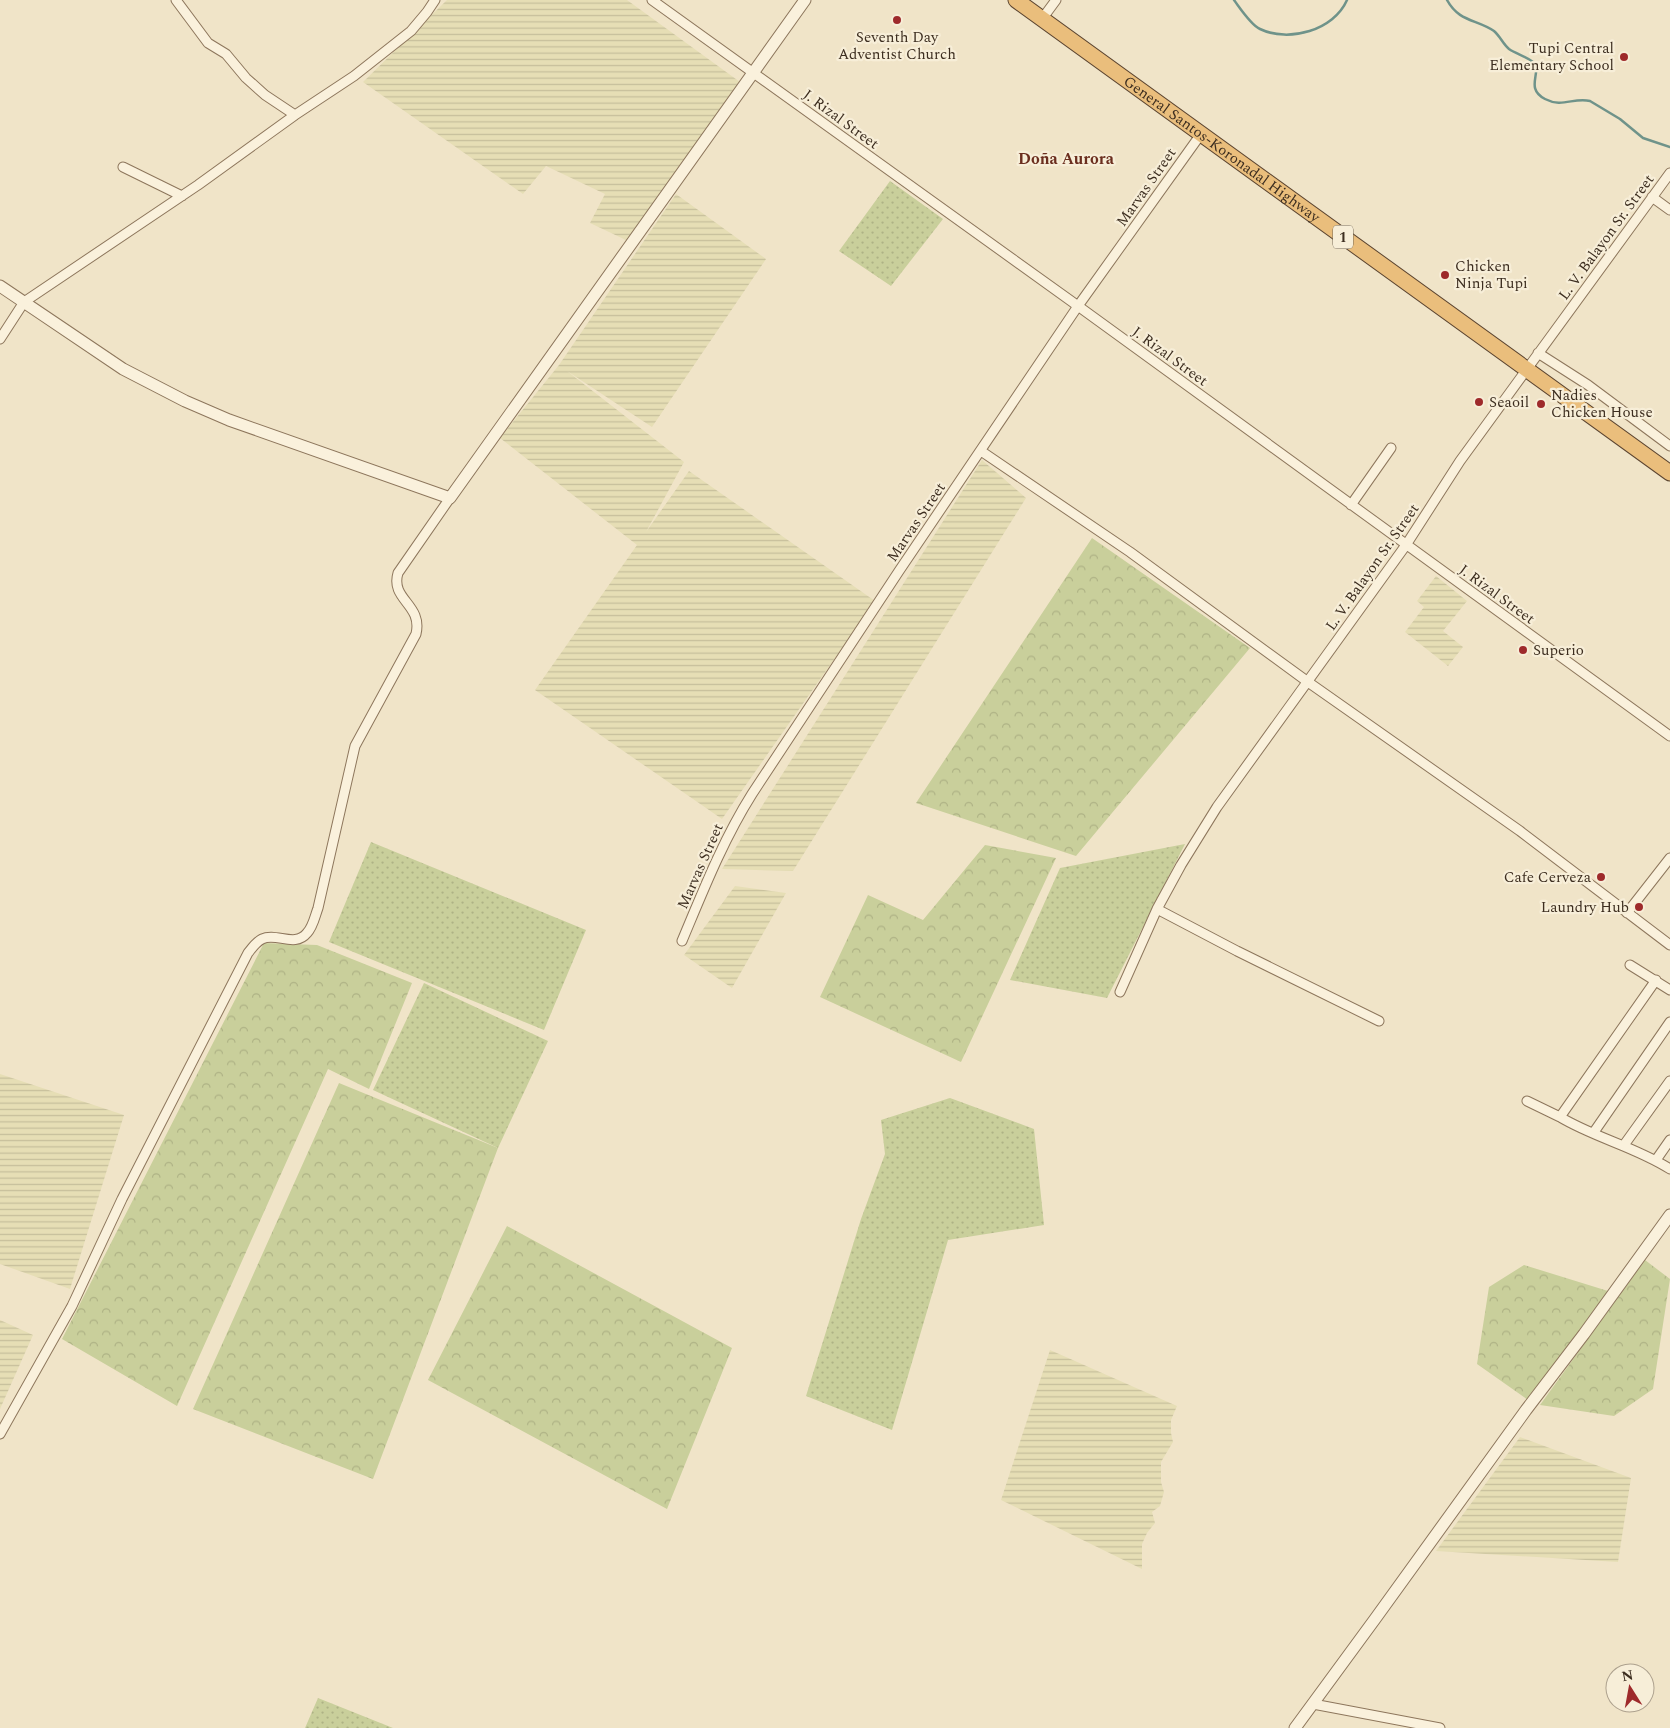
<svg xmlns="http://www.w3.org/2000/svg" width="1670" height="1728" viewBox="0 0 1670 1728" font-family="Spectral,serif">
<defs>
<pattern id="farmland-rules" width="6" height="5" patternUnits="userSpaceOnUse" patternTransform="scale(1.25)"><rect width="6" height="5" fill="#e6deb5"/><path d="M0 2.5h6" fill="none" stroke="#c6bf9b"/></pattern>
<pattern id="grass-dots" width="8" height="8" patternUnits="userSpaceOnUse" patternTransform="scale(1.25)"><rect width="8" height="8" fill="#c9cf9b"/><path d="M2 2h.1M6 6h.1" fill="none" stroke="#aeb285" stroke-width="1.8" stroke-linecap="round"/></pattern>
<pattern id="forest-crowns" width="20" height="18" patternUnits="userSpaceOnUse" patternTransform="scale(1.25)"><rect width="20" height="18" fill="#c9cf9b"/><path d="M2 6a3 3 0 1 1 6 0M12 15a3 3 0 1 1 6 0" fill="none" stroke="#aeb285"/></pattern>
</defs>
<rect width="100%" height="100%" fill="#f0e4c8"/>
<path fill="url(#farmland-rules)" d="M447,0H627L740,82L628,241L590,223L605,194L546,166L523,194L363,82Z
M676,194L766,259L652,427L567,371L684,462L646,532L689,471L875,601L722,819L535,690L637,545L500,438L559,365Z
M982,460L1026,498L793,871L722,869Z
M1436,576L1467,601L1443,631L1463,647L1448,666L1405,632L1424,607L1417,601Z
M735,886L786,893L732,988L684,955Z
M0,1074L124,1115L70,1289L0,1264Z
M0,1320L33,1335L0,1409Z
M1050,1350L1177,1406L1171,1420V1433L1173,1442L1161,1462V1482L1164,1492L1160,1506L1152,1512L1155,1523L1147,1533L1142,1544V1569L1001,1500Z
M1520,1437L1631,1478L1618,1562L1436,1551Z"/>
<path fill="url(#grass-dots)" d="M890,181L943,219L891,286L839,251Z
M371,842L586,930L544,1030L329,942Z
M1185,844L1107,998L1010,980L1060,868Z
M424,983L548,1041L498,1148L373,1090Z
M950,1098L1034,1129L1044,1225L948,1240L892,1430L806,1396L861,1219L885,1154L881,1120Z
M318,1698L393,1728H305Z"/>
<path fill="url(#forest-crowns)" d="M1092,538L1250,648L1076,856L916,803Z
M985,845L1056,858L961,1062L820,997L868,895L923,920Z
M264,943L317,945L412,983L369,1089L328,1069L177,1406L62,1339Z
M339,1083L498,1148L373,1479L193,1409Z
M507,1226L732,1348L667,1509L428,1380Z
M1645,1260L1670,1279L1653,1389L1614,1416L1540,1405Z
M1524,1265L1608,1291L1528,1400L1477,1364L1489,1287Z"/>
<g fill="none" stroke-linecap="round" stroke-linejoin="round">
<path stroke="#6f938a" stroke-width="2.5" d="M1234,0C1240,8 1251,25 1260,29C1289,43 1334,30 1347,0
M1447,0C1459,22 1476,19 1494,31C1500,36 1503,44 1509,49C1516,54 1526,56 1533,62C1543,72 1524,88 1545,99C1562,108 1574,97 1590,101L1620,119L1643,138L1670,147"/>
<g stroke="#8d765c" stroke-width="11">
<path id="minor" d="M176,0L208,43L226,54L246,78L265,95L295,115
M652,0L1078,306L1670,736
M1042,19L1056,0
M123,167L182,196
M1652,197L1670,210
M0,339L24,302L198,185L295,115L354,76L411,31L427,12L435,0
M1538,353L1588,385L1670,446
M981,451L1130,552L1308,682L1520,831L1670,945
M1351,505L1391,448
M1157,909L1237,951L1379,1021
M1627,913L1670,858
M682,941C703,891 723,840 752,794L899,571L1078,306L1201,134
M1630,965L1670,990
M1656,980L1560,1117C1595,1138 1636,1147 1670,1169
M1120,992L1157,909L1181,865L1217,807L1406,545L1460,461L1670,173
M1527,1101L1560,1117
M1594,1132L1670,1022
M1624,1145L1670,1081
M1656,1160L1670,1140
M0,1434L72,1306L122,1199L248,953C252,948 256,942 262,939C276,932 295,948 307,933C313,927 315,916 318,908L355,746L416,634C423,604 390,600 398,573L450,498
M1313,1704L1440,1728"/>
</g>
<g stroke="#8d765c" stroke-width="13">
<path id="tertiary" d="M0,286L123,369L185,401L229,420L450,498L805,0
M1295,1728L1375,1619L1526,1410L1584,1334L1670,1215"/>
</g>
<g stroke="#5b4430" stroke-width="17">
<g id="trunk">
<path id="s1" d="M1016,0L1670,473"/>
</g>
</g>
<use href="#minor" stroke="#faf1dc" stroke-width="9"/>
<use href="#tertiary" stroke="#faf1dc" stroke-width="11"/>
<use href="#trunk" stroke="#eabe7c" stroke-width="15"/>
</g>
<g fill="#9e2a2b" stroke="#f7eed8" stroke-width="2">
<circle cx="897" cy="20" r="5"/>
<circle cx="1624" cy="57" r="5"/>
<circle cx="1445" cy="275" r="5"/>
<circle cx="1479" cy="402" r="5"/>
<circle cx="1541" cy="404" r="5"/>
<circle cx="1523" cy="650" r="5"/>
<circle cx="1601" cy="877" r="5"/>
<circle cx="1639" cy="907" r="5"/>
</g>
<g text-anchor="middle" stroke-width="4.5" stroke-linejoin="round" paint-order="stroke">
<rect fill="#f7eed8" stroke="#756857" stroke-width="1" x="1333" y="225.5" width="20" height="23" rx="4"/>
<g font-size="14" font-weight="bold" fill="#3d2e20">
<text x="1343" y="242">1</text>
</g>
<g font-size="15" fill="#3d2e20" stroke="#f7eed8" text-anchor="start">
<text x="897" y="42" text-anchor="middle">Seventh Day<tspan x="897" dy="17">Adventist Church</tspan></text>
<text x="1614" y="53" text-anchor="end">Tupi Central<tspan x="1614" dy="17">Elementary School</tspan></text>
<text x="1455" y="271">Chicken<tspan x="1455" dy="17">Ninja Tupi</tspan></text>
<text x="1551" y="400">Nadies<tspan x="1551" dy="17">Chicken House</tspan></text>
<text x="1489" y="407">Seaoil</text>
<text x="1533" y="655">Superio</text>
<text x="1591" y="882" text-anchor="end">Cafe Cerveza</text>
<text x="1629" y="912" text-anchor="end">Laundry Hub</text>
</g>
<g font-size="15" fill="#3d2e20" stroke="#f7eed8">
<text transform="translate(841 119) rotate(36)" y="5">J. Rizal Street</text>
<text dy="5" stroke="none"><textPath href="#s1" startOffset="254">General Santos-Koronadal Highway</textPath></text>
<text transform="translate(1146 187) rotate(-55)" y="5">Marvas Street</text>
<text transform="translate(1606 237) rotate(-54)" y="5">L. V. Balayon Sr. Street</text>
<text transform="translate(1170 356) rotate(36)" y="5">J. Rizal Street</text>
<text transform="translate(916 522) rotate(-56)" y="5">Marvas Street</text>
<text transform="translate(1372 567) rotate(-55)" y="5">L. V. Balayon Sr. Street</text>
<text transform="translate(1497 594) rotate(36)" y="5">J. Rizal Street</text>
<text transform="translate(700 866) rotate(-66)" y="5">Marvas Street</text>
</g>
<g font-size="16" font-weight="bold" fill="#6b2e1e" stroke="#f7eed8">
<text x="1066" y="164">Doña Aurora</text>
</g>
</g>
<g transform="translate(1630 1688) rotate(349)"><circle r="24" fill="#f7eed8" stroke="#ada18e"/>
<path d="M0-4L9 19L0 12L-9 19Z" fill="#9e2a2b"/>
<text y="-8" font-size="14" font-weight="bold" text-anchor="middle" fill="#3d2e20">N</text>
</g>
</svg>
